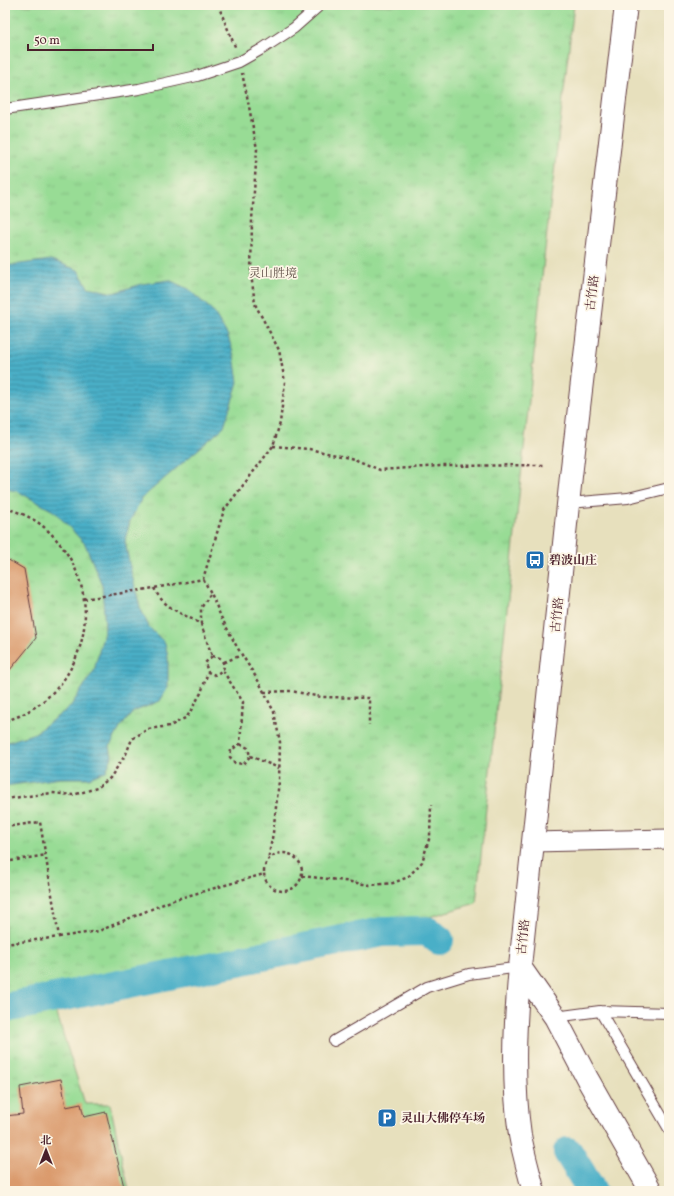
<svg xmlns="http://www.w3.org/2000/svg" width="674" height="1196" viewBox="0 0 674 1196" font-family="Vollkorn,'Noto Serif SC',serif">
<defs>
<pattern id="park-tufts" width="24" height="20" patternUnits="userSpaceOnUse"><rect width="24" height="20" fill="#98dc95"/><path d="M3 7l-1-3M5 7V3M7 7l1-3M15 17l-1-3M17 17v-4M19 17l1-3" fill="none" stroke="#84bc81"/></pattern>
<pattern id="water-rules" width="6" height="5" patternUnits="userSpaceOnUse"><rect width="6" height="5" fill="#48afc7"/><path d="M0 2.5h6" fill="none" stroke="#3e8ea2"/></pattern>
</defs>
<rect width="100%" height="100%" fill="#fcf5e5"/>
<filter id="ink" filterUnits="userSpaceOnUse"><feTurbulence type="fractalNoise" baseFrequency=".025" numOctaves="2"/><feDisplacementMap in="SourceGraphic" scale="8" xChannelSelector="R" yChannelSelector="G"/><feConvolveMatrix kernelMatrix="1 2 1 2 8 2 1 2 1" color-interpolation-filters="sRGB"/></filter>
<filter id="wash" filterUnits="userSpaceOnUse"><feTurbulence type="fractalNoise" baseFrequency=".012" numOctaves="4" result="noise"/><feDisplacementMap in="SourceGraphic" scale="16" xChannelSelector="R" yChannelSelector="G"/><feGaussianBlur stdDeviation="0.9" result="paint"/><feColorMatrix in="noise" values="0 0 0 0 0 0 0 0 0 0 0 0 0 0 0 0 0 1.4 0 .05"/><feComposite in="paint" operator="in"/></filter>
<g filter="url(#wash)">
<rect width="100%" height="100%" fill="#e7e0bd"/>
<path fill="url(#park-tufts)" stroke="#717e60" d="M5,5H574L545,249L476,903L409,923L51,995L85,1104H110L129,1191H5Z"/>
<path fill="url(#water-rules)" stroke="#496779" d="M51,260L78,270L88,287L113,293L142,284L169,280L188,289L213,311L228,336L234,356L238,382L224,427L142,498L130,521L125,541L130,567L140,607L149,627L165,643L168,657V687L160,701L133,712L120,728L110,746L112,757L106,771L89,778H61L5,786V743L35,733L70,707L94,671L105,628L102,585L85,544L55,512L17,491L5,489V266Z"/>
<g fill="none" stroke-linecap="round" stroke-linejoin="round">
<path stroke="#48afc7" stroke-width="30" d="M5,1008L382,932L427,931L439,940
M568,1152L592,1191"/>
</g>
<g id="blocks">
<path fill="#da9a6c" d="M5,558L24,569L36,638L5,676Z
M61,1079L66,1107L81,1104L84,1117L106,1112L125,1191H5V1116L23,1114L20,1087Z"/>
</g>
</g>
<g filter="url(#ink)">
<use href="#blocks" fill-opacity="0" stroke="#623c41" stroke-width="1"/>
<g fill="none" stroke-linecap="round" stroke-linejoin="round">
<g stroke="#623c41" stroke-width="12">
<path id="service" d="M5,109L139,89L197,76L239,62L262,49L294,28L320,5
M569,503L628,498L669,488
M600,1011L669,1013
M555,1017L600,1011L669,1129
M334,1041L427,987L469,974L520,967"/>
</g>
<g stroke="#623c41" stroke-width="21">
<path id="minor" d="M533,842L669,839"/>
</g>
<g stroke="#623c41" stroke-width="24">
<path id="tertiary" d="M520,967L555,1017L588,1080L651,1191
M520,967C515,1022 512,1079 520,1135C523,1152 528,1169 532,1185L534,1191"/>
</g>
<g stroke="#623c41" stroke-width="24">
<path id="secondary" d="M520,967L571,476L626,5"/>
</g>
<path stroke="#623c41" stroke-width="2.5" stroke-dasharray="3 3" stroke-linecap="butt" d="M218,5L236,49
M273,446L309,449L354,459L380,470L440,466L543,465
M5,508C19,512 34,518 45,528C91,569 98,633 62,682C48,700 27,715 5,721
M203,579L211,593L221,617L237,647L259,682L274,712L280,742L279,781L273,833L268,860
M154,588C164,609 182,613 201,624V608L211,593
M84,599L154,588L203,579L224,510L251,475L273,446L280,423L285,382L279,350L255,304L251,274L252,220L257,149L247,96L242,73
M201,624L212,656
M212,656L220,658C227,667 224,670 215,675L208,672L205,663Z
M224,662L242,655
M223,671L243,702L240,744
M264,692L291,691L321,697L369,698V725
M240,744L248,748L250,756L244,764L235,763L230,757L231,750Z
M250,756L279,768
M5,799L52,793L73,795L97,788L110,778L126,754L132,739L148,729L170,726L187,717L201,693L208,672
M5,827L40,822L59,937L5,944
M264 872a19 19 0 1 1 38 0a19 19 0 1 1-38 0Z
M5,862L46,855
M302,876L338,880L370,885L393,883L408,877L422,862L430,836L431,805
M59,937L99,931L173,900L264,874"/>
<use href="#service" stroke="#fff" stroke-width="10"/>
<use href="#minor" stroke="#fff" stroke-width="19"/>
<use href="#tertiary" stroke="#fff" stroke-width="22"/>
<use href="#secondary" stroke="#fff" stroke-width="22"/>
</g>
</g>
<defs>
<g id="bus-square" transform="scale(1)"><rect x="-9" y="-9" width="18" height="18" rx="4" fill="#1f6fb2" stroke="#fcf5e5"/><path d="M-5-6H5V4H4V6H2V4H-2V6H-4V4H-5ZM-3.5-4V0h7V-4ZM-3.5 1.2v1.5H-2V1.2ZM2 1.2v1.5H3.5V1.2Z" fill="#fff"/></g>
<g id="parking-square" transform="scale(1)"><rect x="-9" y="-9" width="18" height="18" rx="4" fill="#1f6fb2" stroke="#fcf5e5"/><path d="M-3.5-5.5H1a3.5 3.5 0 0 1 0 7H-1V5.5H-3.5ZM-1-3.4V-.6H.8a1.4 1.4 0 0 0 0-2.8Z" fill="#fff"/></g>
</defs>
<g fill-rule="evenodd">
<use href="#bus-square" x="535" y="560"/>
<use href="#parking-square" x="387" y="1118"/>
</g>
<g text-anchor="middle" stroke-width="3.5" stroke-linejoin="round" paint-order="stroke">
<g font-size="12" fill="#5e4e46" stroke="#fcf5e5">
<text x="273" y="277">灵山胜境</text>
</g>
<g font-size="12" fill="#4a1f2b" stroke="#fcf5e5">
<text transform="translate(592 293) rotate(-83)" y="4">古竹路</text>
<text transform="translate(557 615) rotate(-84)" y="4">古竹路</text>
<text transform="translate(523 937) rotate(-84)" y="4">古竹路</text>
</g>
<g font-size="12" font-weight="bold" fill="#4a1f2b" stroke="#fcf5e5" text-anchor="start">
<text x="549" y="564">碧波山庄</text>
<text x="401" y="1122">灵山大佛停车场</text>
</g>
</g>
<rect width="674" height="1196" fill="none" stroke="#fcf5e5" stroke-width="20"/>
<g transform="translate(46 1150)" stroke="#fcf5e5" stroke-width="3" paint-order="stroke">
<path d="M0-3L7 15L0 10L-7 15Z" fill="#4a1f2b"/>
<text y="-6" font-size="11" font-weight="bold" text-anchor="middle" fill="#4a1f2b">北</text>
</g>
<path d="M28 44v6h125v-6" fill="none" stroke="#4a1f2b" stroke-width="2"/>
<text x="34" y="44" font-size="12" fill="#4a1f2b" stroke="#fcf5e5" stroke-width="3" paint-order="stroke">50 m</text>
</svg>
